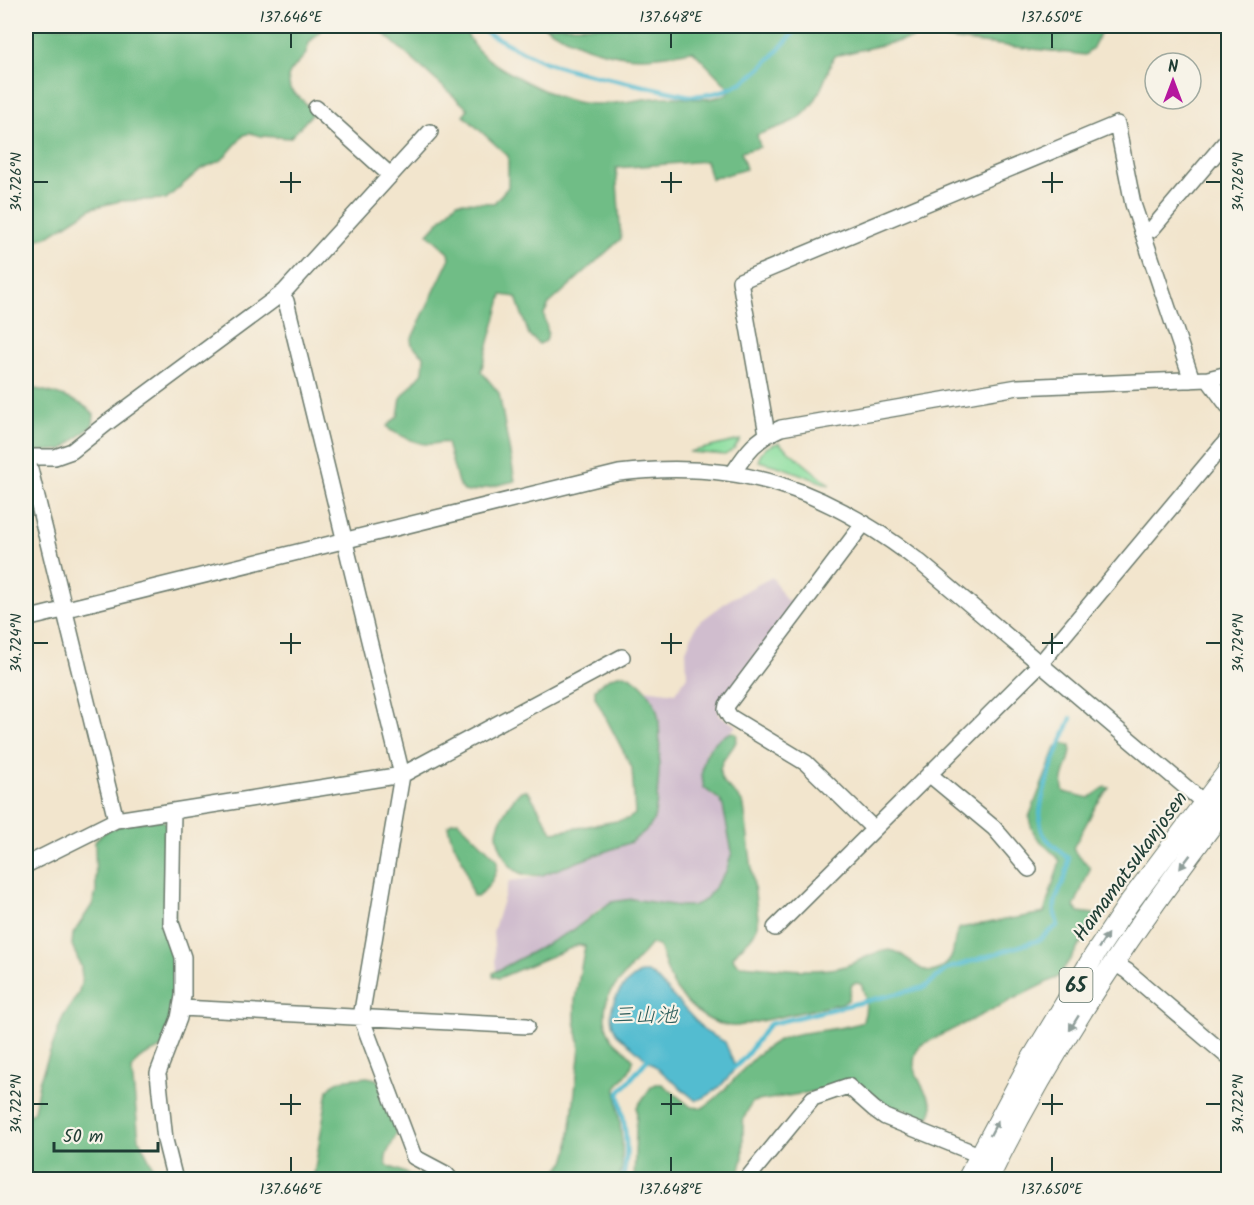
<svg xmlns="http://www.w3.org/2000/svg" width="1254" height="1205" viewBox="0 0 1254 1205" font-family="Kalam,'Klee One',sans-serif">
<rect width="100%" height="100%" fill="#f7f3e8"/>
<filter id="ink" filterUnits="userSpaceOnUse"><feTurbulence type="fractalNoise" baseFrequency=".0167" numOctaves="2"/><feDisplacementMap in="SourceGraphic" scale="12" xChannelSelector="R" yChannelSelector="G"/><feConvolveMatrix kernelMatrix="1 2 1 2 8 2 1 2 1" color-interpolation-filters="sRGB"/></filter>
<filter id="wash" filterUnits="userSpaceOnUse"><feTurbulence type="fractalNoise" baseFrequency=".008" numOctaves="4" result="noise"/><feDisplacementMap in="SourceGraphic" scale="24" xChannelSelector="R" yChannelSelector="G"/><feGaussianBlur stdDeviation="1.35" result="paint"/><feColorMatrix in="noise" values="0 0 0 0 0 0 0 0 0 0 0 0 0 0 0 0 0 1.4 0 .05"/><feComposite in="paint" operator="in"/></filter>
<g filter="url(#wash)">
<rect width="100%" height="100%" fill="#f2e5cd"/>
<path fill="#d0bdce" d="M772,577L786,600L801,599L718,710L720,716L737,726L706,751L709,793L720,801L723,807L732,852L726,872L712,892L705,900L693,906H679L632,899L601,907L573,930L496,971L493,932L509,881L534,878L631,842L643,833L652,699L645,689L675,693L687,676L686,650L697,624L729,600Z"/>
<path fill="#8bde9f" stroke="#558e6a" stroke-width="1.5" d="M740,440L734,449L725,455L689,452Z
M779,443L829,484V485L784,468L759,461C759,450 770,445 779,443Z"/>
<path fill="#70bd86" stroke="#487d5d" stroke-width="1.5" d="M26,26H325L309,43L306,54L291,71L288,77L290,89L312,109L313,113L290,138L261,136L250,133L244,135L222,160L201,169L166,199L120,201L92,208L47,237L26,242Z
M375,26H462C467,33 471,42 477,49C493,67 558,101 583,103C610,107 639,98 666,97C687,96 709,104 729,93L730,89L693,51C677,53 659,57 642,57C608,57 572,44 544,26H1104L1092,49L1085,55L922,36L834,56C825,77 818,107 797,119C785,126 770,130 757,135L760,147L741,152L746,169L711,179L706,161L616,168L621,239L549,304L544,314C545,324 550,331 546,341L539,344L529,335L516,297L502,295L481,371L499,393L515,481L469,492L464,491L458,483L447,443C440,441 435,445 427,444C415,444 401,435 390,430L387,426L398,416L401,398L423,372L424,356L412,345L411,340L450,258L449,253L428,234L457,202L494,203L508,187V156L463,115L468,109Z
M26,388C43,389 84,400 94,415L93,425L62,450L26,452Z
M624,674C639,679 653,695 657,711C662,726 659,811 652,823C647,831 639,836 631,842L542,875C521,878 509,870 502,851C499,845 497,838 497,832C499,819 512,799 521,791L526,790L530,794L551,830L554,832L628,819L635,814L632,768L595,697V689C602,682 613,675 624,674Z
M732,732L736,733C741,746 720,756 720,771C719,787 739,791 744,806L758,918C757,940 743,941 733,957L735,962L740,965C771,967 806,973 837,968C854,966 873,950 889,950C907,951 920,979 938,970C961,958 949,940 960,928L1044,913L1060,861C1048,845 1032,841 1029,817L1056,748C1061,743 1064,742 1071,746C1072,762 1058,778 1064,792L1089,798L1105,787L1109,788L1097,804L1073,848C1075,857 1087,860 1090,869L1074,907L1079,912L1094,914L1096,918L1095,923L1058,977L921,1045C904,1063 923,1086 932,1104V1111L929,1116L923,1118L902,1108L888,1111L854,1085L752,1102L743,1120V1157L738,1179H634L637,1107L651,1087L656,1084H662L691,1107L702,1108C727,1094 748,1057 775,1042C801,1028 835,1033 862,1022C868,1011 866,995 861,984L856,983L852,984L848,1000L843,1003L738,1026C713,1028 690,1009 676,989C668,978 665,962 660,949L658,946L651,944L610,992C603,1008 602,1029 615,1042C621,1048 628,1052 633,1059C633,1072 621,1078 616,1089L622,1142V1167L619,1179L547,1180L565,1162L568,1152L580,1048L575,1020V1000L585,946L578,945L499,978L493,976V973L573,930L611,902L632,899L679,906H693L705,900L726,872L732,852L723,806L720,800L704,788C698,764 707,741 732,732Z
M155,820H162L167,824L179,958V996L162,1047C150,1055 134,1056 132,1072L139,1139L153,1167L156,1179H26V1118L34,1111L39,1082L63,1017L78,994L82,981L81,967L72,945L73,934L92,905L96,893L95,842C107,823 136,823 155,820Z
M458,821L497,859C499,873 489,888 477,897L473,896C469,887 468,877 465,867C460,853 450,841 448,826L452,822Z
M367,1077L376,1079L381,1084L397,1132C394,1143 383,1154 386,1165L415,1177L430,1173L444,1180H313L328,1090C336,1077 353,1079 367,1077Z"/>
<path fill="#53bcd0" stroke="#397c82" stroke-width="1.5" d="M641,973H648L655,977L706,1032L725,1042L734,1064V1069C729,1080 707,1100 695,1100L617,1034C602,1011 619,984 641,973Z"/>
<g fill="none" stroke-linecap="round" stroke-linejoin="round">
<path stroke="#53bcd0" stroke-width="4.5" d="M475,26L517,49L545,62L575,71L690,96C747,95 765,63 800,26
M734,1068C750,1056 756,1038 770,1024L925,987L947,969L1039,940L1058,925C1046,895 1070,885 1068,858C1061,851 1050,844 1044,835C1029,810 1061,744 1071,718
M622,1180C631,1153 624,1121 619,1093L647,1060"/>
</g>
</g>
<g filter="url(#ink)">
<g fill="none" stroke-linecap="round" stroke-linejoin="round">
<g stroke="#69786a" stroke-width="18">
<path id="minor" d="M316,108L390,175
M1142,232L1152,229L1228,139
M280,295L286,301L402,775L361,1017L414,1157L446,1174L451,1180
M1208,379L1228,406
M767,434L740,281L1117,124L1133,204L1192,380
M26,457H55L72,451L107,423L284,292L430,132
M27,457L116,820
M733,473C748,450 756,439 781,428L1018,387L1208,379L1228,374
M864,523L727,705L726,710L730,717L806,763L874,829
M26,619L619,473C740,458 826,489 921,563L1228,823
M929,774L994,828L1029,869
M173,811L171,923L183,957V996L179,1018L158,1073L165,1140L175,1180
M26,865L116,820L402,775L622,657
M775,928L1040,664L1228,439
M1113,962L1127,971L1228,1057
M182,1008L527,1026
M746,1180L813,1098L848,1086L874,1109L885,1117L979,1155"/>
</g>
<g stroke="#69786a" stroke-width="22">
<path id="major" d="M967,1180L1031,1060L1095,954L1129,903L1228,771
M988,1180C1053,1044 1138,923 1228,804"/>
</g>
<use href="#minor" stroke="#fff" stroke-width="15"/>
<use href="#major" stroke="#fff" stroke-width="20"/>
</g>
<defs><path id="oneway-solid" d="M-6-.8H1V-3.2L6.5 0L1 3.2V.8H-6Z" transform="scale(1.5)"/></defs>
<g fill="#8f9e9a">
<use href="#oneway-solid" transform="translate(1185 862) rotate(127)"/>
<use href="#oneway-solid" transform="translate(1103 941) rotate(-57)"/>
<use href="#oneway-solid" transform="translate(1074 1023) rotate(122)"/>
<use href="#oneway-solid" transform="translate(994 1128) rotate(-62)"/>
</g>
</g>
<path fill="none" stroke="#1f3d34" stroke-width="2" d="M291,33V48M671,33V48M1052,33V48M291,172V193M671,172V193M1052,172V193M33,182H48M280,182H301M661,182H682M1042,182H1063M1206,182H1221M291,633V654M671,633V654M1052,633V654M33,643H48M280,643H301M661,643H682M1042,643H1063M1206,643H1221M291,1094V1115M671,1094V1115M1052,1094V1115M33,1104H48M280,1104H301M661,1104H682M1042,1104H1063M1206,1104H1221M291,1157V1172M671,1157V1172M1052,1157V1172"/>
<g text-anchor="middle" stroke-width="4.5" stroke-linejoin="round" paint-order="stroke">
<rect fill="#f7f3e8" stroke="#60746a" stroke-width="1.5" x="1059.5" y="968" width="33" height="34" rx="4.5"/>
<g font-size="20" font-weight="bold" fill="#1f3d34">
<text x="1076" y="992">65</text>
</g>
<g font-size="21" fill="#1f3d34" stroke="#f7f3e8">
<text transform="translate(1130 866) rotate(-54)" y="7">Hamamatsukanjosen</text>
</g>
<g font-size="22" font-style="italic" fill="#2c5d5b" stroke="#f7f3e8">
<text x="645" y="1022">三山池</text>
</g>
</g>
<rect width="1254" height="1205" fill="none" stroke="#f7f3e8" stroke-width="66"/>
<g transform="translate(1173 81)"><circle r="28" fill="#f7f3e8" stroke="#a1aaa0" stroke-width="1.5"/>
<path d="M0-4.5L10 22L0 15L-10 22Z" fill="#b5179e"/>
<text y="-9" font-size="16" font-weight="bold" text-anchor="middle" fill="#1f3d34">N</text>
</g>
<path d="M54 1142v9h104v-9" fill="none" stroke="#1f3d34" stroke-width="3"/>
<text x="63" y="1142" font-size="18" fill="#1f3d34" stroke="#f7f3e8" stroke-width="4.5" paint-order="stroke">50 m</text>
<rect x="33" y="33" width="1188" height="1139" fill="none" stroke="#1f3d34" stroke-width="2"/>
<g font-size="15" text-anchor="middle" fill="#1f3d34">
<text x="291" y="22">137.646°E</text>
<text x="671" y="22">137.648°E</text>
<text x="1052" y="22">137.650°E</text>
<text transform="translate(16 182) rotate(-90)" y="5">34.726°N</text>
<text transform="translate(1238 182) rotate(-90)" y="5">34.726°N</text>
<text transform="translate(16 643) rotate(-90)" y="5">34.724°N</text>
<text transform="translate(1238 643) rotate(-90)" y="5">34.724°N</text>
<text transform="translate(16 1104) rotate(-90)" y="5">34.722°N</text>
<text transform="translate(1238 1104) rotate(-90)" y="5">34.722°N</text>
<text x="291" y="1194">137.646°E</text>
<text x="671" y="1194">137.648°E</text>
<text x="1052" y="1194">137.650°E</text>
</g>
</svg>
